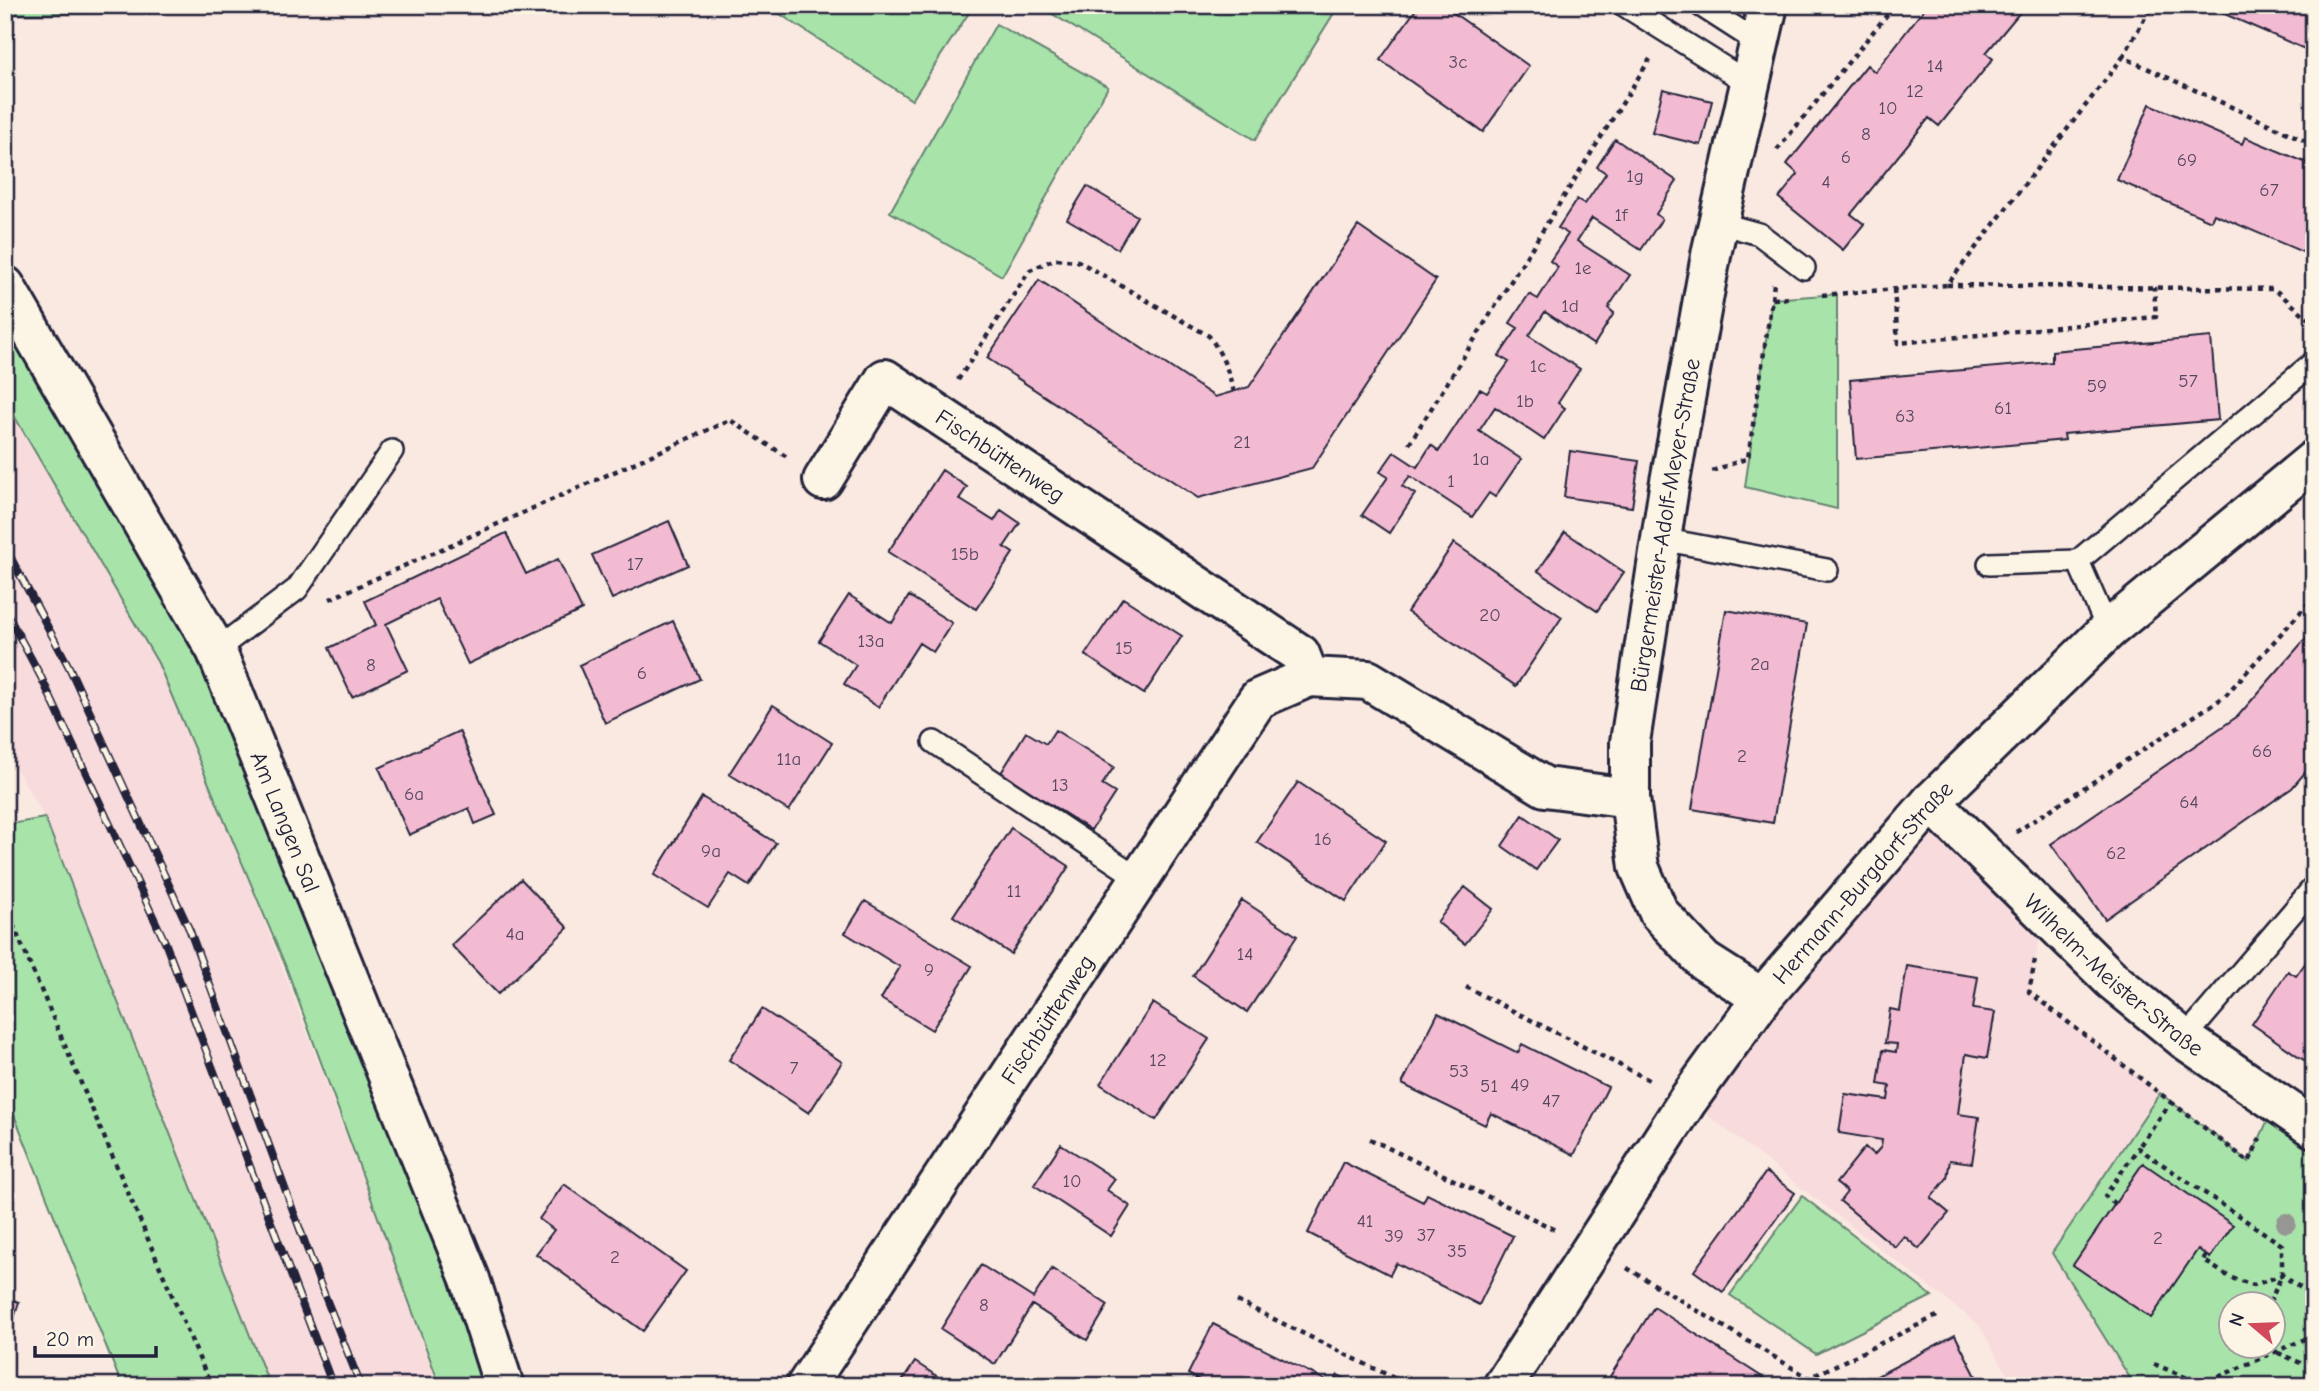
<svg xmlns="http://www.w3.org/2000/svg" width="2319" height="1391" viewBox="0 0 2319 1391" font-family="'Comic Neue',sans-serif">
<rect width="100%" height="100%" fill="#fae9e1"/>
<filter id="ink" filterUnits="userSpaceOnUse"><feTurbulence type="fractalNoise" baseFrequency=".0143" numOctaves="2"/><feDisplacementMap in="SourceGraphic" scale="14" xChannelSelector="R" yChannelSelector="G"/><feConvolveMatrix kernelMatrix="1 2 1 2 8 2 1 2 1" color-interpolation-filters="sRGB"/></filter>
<g filter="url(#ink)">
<path fill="#f8dbdc" d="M5,400L158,663L239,854L429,1354L438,1386H270L45,818L5,749Z
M1931,802L2044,915L2029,992L2160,1093L2052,1253L2135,1386H2014L1979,1325L1688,1100Z"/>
<path fill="#a8e4aa" stroke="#658372" stroke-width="2" fill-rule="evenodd" d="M5,5H107V13L5,14Z
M766,5H974L912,100Z
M1038,5H1339L1255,140Z
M996,24L1108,87L1002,276L890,212Z
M5,286L216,650L504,1386H440L286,967L158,663L5,400Z
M1837,294V509L1745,487L1772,299Z
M45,818L270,1386H122L5,1092V825Z
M2160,1093L2249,1162L2276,1102L2314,1128V1386H2135L2052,1253ZM2232,1304H2274V1346H2232Z
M1802,1196L1932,1296L1816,1354L1730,1295Z"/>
<path fill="#f3bbd2" stroke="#22223b" stroke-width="2" d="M1419,5H1442L1529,66L1483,132L1380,60Z
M1927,5H2026L1986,53L1993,59L1939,126L1929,118L1851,214L1864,224L1843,250L1779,198L1798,174L1787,164L1867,65L1875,72Z
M2204,5H2314V53Z
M1663,89L1712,101L1701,145L1652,133Z
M2150,104L2242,144L2245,137L2314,166V257L2214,214L2211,221L2117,180Z
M1615,139L1677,181L1656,214L1662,219L1641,250L1592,218L1577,241L1630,275L1608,308L1614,313L1594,345L1545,312L1529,336L1580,369L1558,403L1565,408L1544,440L1495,407L1479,431L1521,459L1495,497L1489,493L1472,517L1410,476L1402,486L1415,494L1389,533L1362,515L1388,477L1380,472L1394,452L1417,467L1431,445L1439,451L1480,389L1487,393L1509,362L1499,356L1518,328L1510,323L1529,294L1538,299L1558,267L1550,261L1568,234L1558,228L1577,199L1585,204L1606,173L1597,167Z
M1087,186L1137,216L1118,249L1067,219Z
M1358,226L1436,280L1312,468L1198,498L987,358L1039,280L1215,397L1249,387Z
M2211,337L2218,420L2064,434L2065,440L1856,459L1850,380L2052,362V351Z
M1570,451L1639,461L1632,507L1564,497Z
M942,470L967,487L959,499L994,521L1001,510L1020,523L1004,547L1013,553L976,609L888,552Z
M669,521L688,565L612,599L592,555Z
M1565,532L1624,572L1597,611L1538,571Z
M506,533L526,574L558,559L582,610L468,664L437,599L386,624L408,670L352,697L329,648L376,625L365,601Z
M1454,543L1562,617L1516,686L1407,612Z
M849,595L892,623L909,596L952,623L933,652L919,643L878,707L844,684L856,665L819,641Z
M1123,598L1182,636L1144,694L1085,655Z
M1726,610L1807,624L1773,823L1692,809Z
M673,621L700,679L605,723L579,665Z
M2314,629V762L2292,788L2105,919L2051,844L2238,716Z
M773,705L832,743L789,811L729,774Z
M1055,730L1114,767L1102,785L1115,793L1091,830L1001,773L1026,732L1046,744Z
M459,731L496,815L475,824L469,808L409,835L379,768Z
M1298,782L1386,841L1346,901L1257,842Z
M702,797L776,843L749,886L730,874L708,908L654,875Z
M1523,815L1558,840L1536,870L1502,846Z
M1011,828L1069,866L1011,954L953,916Z
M521,879L568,928L498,994L451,945Z
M1465,887L1493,909L1465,944L1437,922Z
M1242,900L1297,936L1247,1012L1193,976Z
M865,901L972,966L932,1030L881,999L900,967L845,933Z
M2314,951V1067L2252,1024L2288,971L2296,976Z
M1907,966L1978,977L1973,1009L1995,1012L1987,1058L1966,1054L1958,1114L1979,1117L1972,1163L1950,1160L1947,1178L1931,1198L1949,1213L1919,1249L1904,1236L1895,1247L1840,1201L1847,1192L1836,1183L1865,1147L1874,1155L1881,1147L1882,1140L1839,1133L1845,1094L1888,1100L1890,1086L1878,1084L1883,1050L1896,1052L1897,1044L1885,1043L1890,1009L1900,1011Z
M1153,1003L1209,1039L1156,1120L1100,1084Z
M762,1009L842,1062L809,1113L729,1060Z
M1438,1013L1518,1053L1522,1044L1608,1087L1574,1155L1491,1113L1485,1125L1402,1084Z
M1061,1144L1115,1179L1107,1190L1130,1206L1111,1236L1034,1185Z
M1343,1162L1423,1202L1427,1194L1513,1236L1479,1305L1396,1263L1390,1275L1308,1233Z
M2143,1163L2233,1225L2210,1258L2198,1249L2151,1318L2073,1265Z
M1766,1172L1795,1193L1723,1292L1694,1271Z
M564,1184L686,1271L643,1331L536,1254L554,1230L539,1219Z
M981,1265L1033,1298L1052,1269L1108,1305L1087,1340L1032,1305L995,1364L941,1329Z
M5,1297L19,1302L7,1340L5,1339Z
M1654,1307L1776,1386H1622L1609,1378Z
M1213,1324L1333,1384L1338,1375L1360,1386H1210L1188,1374Z
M1955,1335L1981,1386H1858Z
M915,1362L952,1386H899Z"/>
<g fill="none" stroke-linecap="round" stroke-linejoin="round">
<g stroke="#22223b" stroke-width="26">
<path id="lane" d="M1624,5L1750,84
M1700,5L1759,43
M1719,223L1759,234L1804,268
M1661,539L1827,570
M2078,561L2314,362
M1989,564L2078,561L2108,630
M216,650L297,589L392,451
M934,742L1140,879
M2184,1039L2314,887"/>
</g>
<g stroke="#22223b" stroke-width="44">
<g id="street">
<path id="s1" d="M5,286L216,650L470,1279L504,1386"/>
<path id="s2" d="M823,480L885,379L1300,654L1309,677L1368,680L1545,787L1630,798"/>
<path id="s3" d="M1931,802L2112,980L2184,1039L2314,1128"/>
<path id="s4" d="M1762,998L1704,961L1659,913L1639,867L1630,798V742L1669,487L1712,250L1768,5"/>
<path id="s5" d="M806,1386L1258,699L1309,677"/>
<path id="s6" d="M1503,1386L1688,1100L1762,998L1931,802L2108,630L2314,460"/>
</g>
</g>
<path stroke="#22223b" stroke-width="4.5" stroke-dasharray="5 5" stroke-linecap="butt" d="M2123,57L2152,5
M1777,150L1895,5
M1947,285L2274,289L2314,323
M1894,289L1898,343L2156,317L2154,287
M1822,295L1947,285L2123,57L2314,145
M1772,299L1774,283
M958,380L1030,270L1055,259L1078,261L1209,336C1222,354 1228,370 1234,392
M1409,444L1650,59
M1712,471L1748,458L1772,299L1792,298
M330,599L730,420L790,459
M2016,832L2224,697L2314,597
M5,906L211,1386
M2035,960L2029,992L2171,1102L2138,1148
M1466,987L1653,1082
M2171,1102L2249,1162L2260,1138
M1370,1139L1558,1231
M2115,1204L2105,1196L2138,1148L2282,1245V1275L2269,1304
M2206,1255L2203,1260L2231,1278L2254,1285L2282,1275L2314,1297
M1627,1268L1809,1378L1937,1316
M1237,1301L1410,1386
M2271,1346L2274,1351L2314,1369
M2154,1364L2202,1384L2314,1335"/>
<use href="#lane" stroke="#fcf5e5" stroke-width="21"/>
<use href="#street" stroke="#fcf5e5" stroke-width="38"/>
<g stroke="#22223b" stroke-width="8">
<path id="rail" d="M5,547L69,667L190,931L319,1281L361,1386
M5,610L41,677L165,942L333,1386"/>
</g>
<use href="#rail" stroke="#fcf5e5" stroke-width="5" stroke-dasharray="16" stroke-linecap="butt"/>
</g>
<circle fill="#969695" cx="2286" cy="1223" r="10"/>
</g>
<g text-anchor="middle" stroke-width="5" stroke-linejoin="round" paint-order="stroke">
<g font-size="19" fill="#564861">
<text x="1458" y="68">3c</text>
<text x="1935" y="72">14</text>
<text x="1915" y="97">12</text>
<text x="1888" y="114">10</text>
<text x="1866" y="140">8</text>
<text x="1846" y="163">6</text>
<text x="2187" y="166">69</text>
<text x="1635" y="182">1g</text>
<text x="1826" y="188">4</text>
<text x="2269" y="196">67</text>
<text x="1621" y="221">1f</text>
<text x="1583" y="274">1e</text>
<text x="1570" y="312">1d</text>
<text x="1538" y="372">1c</text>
<text x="2188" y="387">57</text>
<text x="2097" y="392">59</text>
<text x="1525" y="407">1b</text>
<text x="2003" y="414">61</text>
<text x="1905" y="422">63</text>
<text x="1242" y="448">21</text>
<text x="1481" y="465">1a</text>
<text x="1451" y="487">1</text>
<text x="965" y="560">15b</text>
<text x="635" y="570">17</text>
<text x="1490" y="621">20</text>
<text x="871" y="647">13a</text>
<text x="1124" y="654">15</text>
<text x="1760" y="670">2a</text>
<text x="371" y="671">8</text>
<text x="642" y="679">6</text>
<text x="2262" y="757">66</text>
<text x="1742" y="762">2</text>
<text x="789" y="765">11a</text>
<text x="1060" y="791">13</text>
<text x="414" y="800">6a</text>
<text x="2189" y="808">64</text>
<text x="1323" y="845">16</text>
<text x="711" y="857">9a</text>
<text x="2116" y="859">62</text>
<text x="1014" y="897">11</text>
<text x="515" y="940">4a</text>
<text x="1245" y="960">14</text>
<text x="929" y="976">9</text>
<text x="1158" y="1066">12</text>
<text x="794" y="1074">7</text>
<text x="1459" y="1077">53</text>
<text x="1520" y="1091">49</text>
<text x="1489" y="1092">51</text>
<text x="1551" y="1107">47</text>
<text x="1072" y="1187">10</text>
<text x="1365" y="1227">41</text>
<text x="1426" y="1241">37</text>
<text x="1394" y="1242">39</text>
<text x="2158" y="1244">2</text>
<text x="1457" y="1257">35</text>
<text x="615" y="1263">2</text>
<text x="984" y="1311">8</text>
</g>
<g font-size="23" fill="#22223b" stroke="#fcf5e5">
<text dy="8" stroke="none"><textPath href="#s2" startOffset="257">Fischbüttenweg</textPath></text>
<text dy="8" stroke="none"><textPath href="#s4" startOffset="530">Bürgermeister-Adolf-Meyer-Straße</textPath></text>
<text dy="8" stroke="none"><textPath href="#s1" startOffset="606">Am Langen Sal</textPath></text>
<text dy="8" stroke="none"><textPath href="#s6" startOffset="620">Hermann-Burgdorf-Straße</textPath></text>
<text dy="8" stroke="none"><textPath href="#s3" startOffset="252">Wilhelm-Meister-Straße</textPath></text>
<text dy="8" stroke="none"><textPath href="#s5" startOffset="439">Fischbüttenweg</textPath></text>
</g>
</g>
<rect width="2319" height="1391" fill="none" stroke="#fcf5e5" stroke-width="28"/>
<rect x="14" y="14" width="2291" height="1363" fill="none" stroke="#22223b" stroke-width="2.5" filter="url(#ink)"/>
<g transform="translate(2252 1325) rotate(289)"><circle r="33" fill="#fcf5e5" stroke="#a5a1a1" stroke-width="2"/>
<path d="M0-5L12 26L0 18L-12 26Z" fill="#d1495b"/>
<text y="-10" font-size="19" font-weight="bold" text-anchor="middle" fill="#22223b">N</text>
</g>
<path d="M35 1346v10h121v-10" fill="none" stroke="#22223b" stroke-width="3.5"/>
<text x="46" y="1346" font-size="21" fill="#22223b" stroke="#fcf5e5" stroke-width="5" paint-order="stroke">20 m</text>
</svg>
